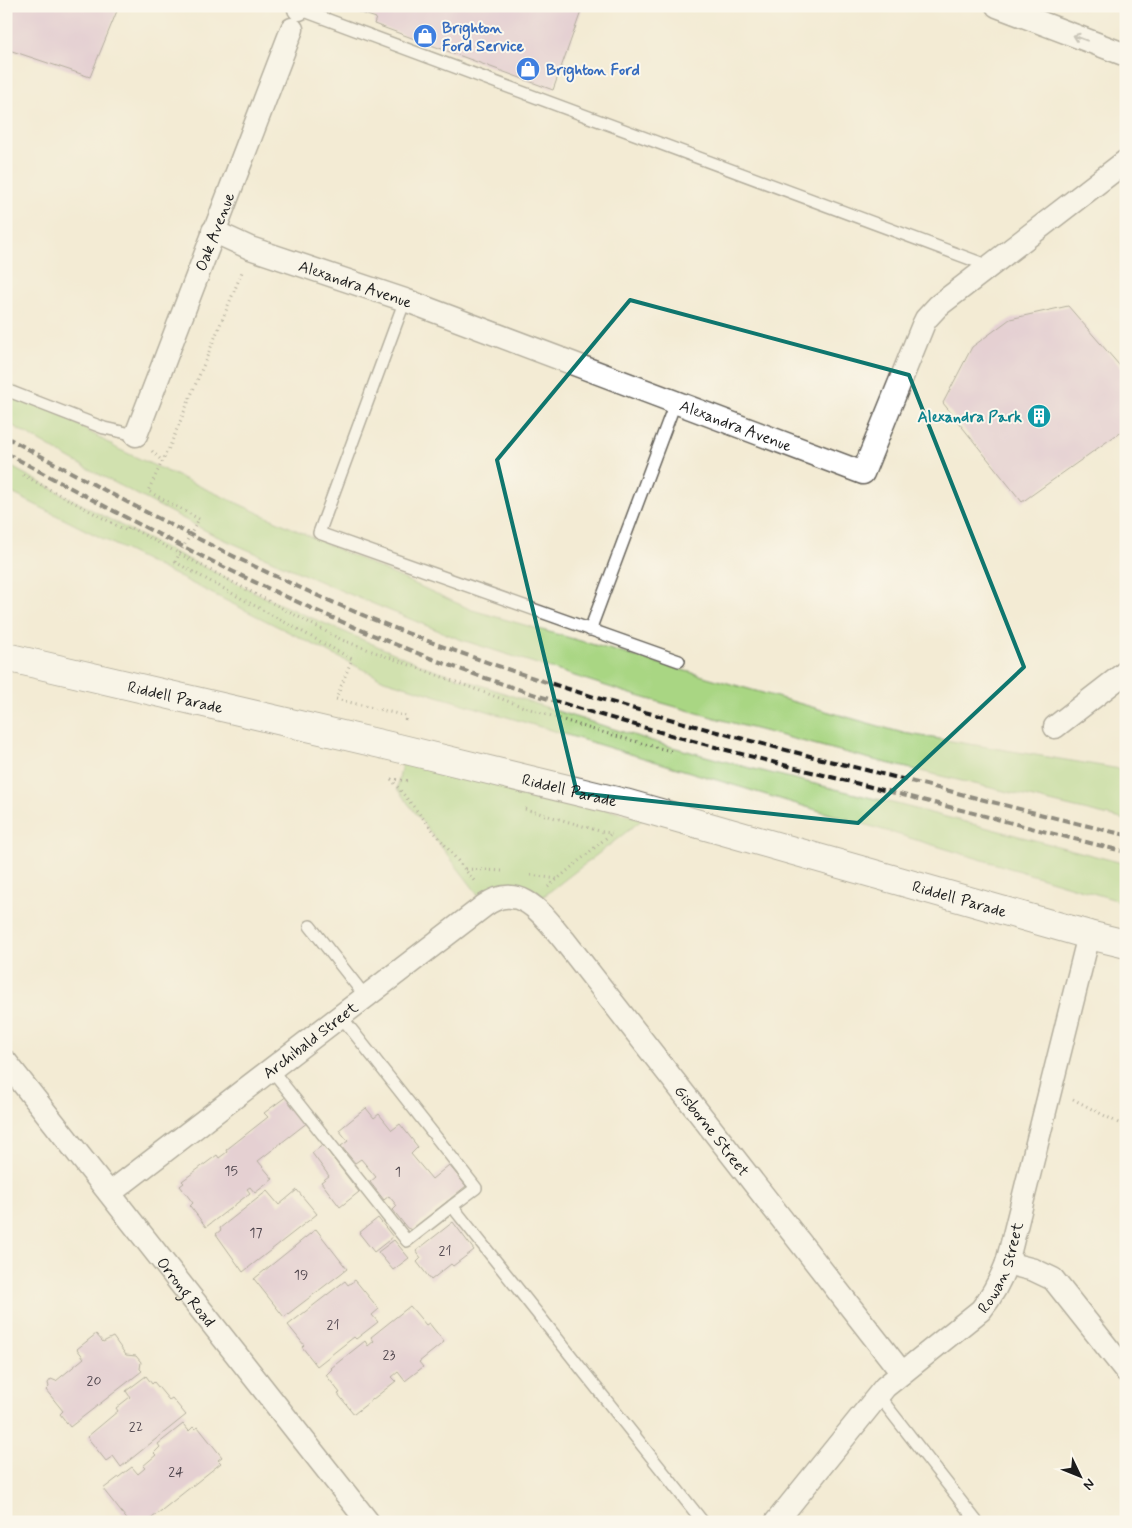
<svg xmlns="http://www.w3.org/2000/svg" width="1132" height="1528" viewBox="0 0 1132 1528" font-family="Mynerve,sans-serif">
<rect width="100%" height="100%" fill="#fbf7ec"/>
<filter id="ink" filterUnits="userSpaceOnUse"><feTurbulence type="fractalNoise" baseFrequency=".02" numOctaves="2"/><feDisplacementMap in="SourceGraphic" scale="10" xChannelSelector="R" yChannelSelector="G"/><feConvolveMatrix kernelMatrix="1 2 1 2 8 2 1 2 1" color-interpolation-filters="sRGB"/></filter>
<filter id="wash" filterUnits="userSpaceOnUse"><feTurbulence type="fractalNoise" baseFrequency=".0096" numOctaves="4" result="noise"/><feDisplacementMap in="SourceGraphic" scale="20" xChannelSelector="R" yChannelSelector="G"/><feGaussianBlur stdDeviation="1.12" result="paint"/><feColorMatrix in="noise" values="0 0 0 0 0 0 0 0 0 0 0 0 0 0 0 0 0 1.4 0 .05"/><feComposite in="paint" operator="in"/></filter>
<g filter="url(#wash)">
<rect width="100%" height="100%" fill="#f3ebd4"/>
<path fill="#a9d683" stroke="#627950" d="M6,381L118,449L472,610L903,733L1126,770V820L878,761L740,725L634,695L459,639L342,591L214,535L83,466L6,422Z
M6,464L135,533L277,603L424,666L572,716L665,745L746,767L900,805L1126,864V903L384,680L6,490Z
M402,764L448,768L643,819L540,899C518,880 504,884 480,897L397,789Z"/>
<g id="blocks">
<path fill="#d4afd1" d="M6,6H119L90,77L6,49Z
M354,6H583L553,90L374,24L376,18L353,10Z
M1068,306L1126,373V428L1022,502L943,403L972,347L1010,319Z
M287,1096L308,1122L258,1161L273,1179L255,1193L250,1187L247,1189L250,1193L206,1227L190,1206L193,1203L180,1186L184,1183L182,1181L217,1155L219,1158L227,1152L226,1150L268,1117L264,1113Z
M366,1108L374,1118L379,1114L392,1130L400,1124L418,1147L411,1154L432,1179L449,1165L466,1186L412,1230L407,1228L393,1210L397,1206L389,1196L384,1200L370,1182L376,1177L361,1159L355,1163L341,1146L348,1141L339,1130Z
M323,1145L359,1192L340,1207L321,1182L329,1176L312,1153Z
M297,1190L317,1214L243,1272L216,1234L221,1230L220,1228L267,1191L279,1205Z
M378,1218L393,1237L374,1252L359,1233Z
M453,1222L474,1250L453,1266L451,1264L431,1280L417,1262L421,1258L416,1251Z
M316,1229L347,1269L284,1317L254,1279Z
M394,1240L409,1258L393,1270L378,1252Z
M355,1280L379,1309L372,1315L378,1322L356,1339L354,1337L317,1366L302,1347L304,1345L288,1325L345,1281L348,1285Z
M410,1306L426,1325L429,1323L444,1342L419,1362L423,1367L405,1381L398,1372L392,1377L396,1381L354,1414L338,1394L340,1393L326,1375L332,1369L331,1368L365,1341L368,1346L374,1341L371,1337Z
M96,1334L103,1342L113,1337L126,1355L136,1356L141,1362L140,1369L142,1371L70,1427L60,1414L63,1411L46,1390L49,1387L48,1383L51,1379L56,1381L84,1358L77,1349Z
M146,1376L152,1384L154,1382L169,1400L172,1398L186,1415L121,1467L113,1456L106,1461L87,1437L118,1411L116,1408L130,1397L126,1391Z
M183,1424L189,1431L193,1427L195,1429L198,1427L222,1457L218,1460L221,1463L147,1522H129L103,1489L132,1467L138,1474L145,1468L143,1466L156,1455L154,1453L160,1447L158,1444Z"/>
</g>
</g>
<g filter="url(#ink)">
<use href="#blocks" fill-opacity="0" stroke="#67645c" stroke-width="1"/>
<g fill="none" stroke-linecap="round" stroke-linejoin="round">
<g stroke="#67645c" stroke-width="14">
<path id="service" d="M299,9L989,266
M405,300L319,533L679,661
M6,390L104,428L136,435
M590,630L675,403
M310,926L365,996
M340,1015L476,1188L452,1206
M271,1069L407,1241L452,1206L703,1522
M878,1395L977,1522"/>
</g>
<g stroke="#67645c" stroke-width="25">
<g id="minor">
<path d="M997,6L1126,55"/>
<path d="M299,9L300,6"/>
<path id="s1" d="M213,231L250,248L405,300L863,473L923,325L926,319L938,306L1126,161"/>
<path id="s2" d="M136,435L292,29"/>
<path d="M1055,727L1126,672"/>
<path id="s3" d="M6,1062L368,1522"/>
<path id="s4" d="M110,1193L484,906C520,880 543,915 564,940L902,1373"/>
<path d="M1007,1263L1034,1270L1053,1279L1126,1371"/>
<path id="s5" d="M776,1522L885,1387L981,1310C993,1295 1000,1281 1007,1263L1089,935"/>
</g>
</g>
<g stroke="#67645c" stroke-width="30">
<g id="tertiary">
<path id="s6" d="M6,657L398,748L625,803L1089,935L1126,944"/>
</g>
</g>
<path stroke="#67645c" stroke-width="3" stroke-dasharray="1 4" stroke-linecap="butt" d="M152,451L162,461
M23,475L127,531L129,527L342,640L521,706L591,729L674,752
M199,519L148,491L170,446L242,272
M175,562L352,659L336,699L406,716L405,721
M391,779L410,781
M391,779L476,883
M525,809L603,832L612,833
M466,869L503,871
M531,875L557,879
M548,887L612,833
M1073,1099L1126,1127"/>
<use href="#service" stroke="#fff" stroke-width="11"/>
<use href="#minor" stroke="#fff" stroke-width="22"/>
<use href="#tertiary" stroke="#fff" stroke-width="28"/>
<path stroke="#1c1c1c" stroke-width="4" stroke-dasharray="8 4" stroke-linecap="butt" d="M6,437C153,517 302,597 461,653C594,701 732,737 870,771C955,792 1040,815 1126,835
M6,453C147,530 288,604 438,661C572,711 709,746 847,781C940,804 1033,829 1126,852"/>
<path stroke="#67645c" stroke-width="3" stroke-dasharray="1 4" stroke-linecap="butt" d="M175,562L199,519"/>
</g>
<defs><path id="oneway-shaft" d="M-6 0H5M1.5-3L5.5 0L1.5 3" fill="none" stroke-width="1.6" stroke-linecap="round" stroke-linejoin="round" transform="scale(1.25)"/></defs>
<use stroke="#999" href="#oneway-shaft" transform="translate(1080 38) rotate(-159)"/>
</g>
<path d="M0 0H1132V1528H0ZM630,300L909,375L1024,667L858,823L577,793L497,460Z" fill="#f3ebd4" fill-opacity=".55" fill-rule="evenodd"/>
<path fill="none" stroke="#0f766e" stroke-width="4" stroke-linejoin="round" d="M630,300L909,375L1024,667L858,823L577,793L497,460Z"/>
<defs>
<g id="shop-disc" transform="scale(1.25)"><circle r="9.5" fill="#3f7fe0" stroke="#fbf7ec"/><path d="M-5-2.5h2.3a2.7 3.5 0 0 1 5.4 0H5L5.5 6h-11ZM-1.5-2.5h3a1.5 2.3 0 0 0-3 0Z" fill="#fff"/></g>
<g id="building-disc" transform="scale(1.25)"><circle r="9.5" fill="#0f9aa8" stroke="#fbf7ec"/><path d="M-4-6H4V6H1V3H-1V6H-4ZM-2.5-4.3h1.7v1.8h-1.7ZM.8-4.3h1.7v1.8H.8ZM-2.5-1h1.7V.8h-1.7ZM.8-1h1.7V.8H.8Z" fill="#fff"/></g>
</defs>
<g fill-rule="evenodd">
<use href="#shop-disc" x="425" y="36"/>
<use href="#shop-disc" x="528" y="69"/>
<use href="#building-disc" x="1039" y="416"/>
</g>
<g text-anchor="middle" stroke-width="4" stroke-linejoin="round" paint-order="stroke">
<g font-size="14" fill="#4a4149">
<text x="231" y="1175">15</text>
<text x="398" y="1176">1</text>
<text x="256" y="1237">17</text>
<text x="445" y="1255">21</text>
<text x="301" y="1279">19</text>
<text x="333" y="1329">21</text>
<text x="389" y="1359">23</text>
<text x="94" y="1385">20</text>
<text x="136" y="1431">22</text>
<text x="176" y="1476">24</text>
</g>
<g font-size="16" font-weight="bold" fill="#366cbe" stroke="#fbf7ec" text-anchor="start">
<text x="442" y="33">Brighton<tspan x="442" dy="18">Ford Service</tspan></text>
<text x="546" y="75">Brighton Ford</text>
</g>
<g font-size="16" fill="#1c1c1c" stroke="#fbf7ec">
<text dy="6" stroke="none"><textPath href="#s2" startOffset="218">Oak Avenue</textPath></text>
<text dy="6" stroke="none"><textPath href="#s1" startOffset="152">Alexandra Avenue</textPath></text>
<text dy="6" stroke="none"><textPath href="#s1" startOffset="558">Alexandra Avenue</textPath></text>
<text dy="6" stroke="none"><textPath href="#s6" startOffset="174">Riddell Parade</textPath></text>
<text dy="6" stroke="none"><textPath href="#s6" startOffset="579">Riddell Parade</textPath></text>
<text dy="6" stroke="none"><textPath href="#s6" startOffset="984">Riddell Parade</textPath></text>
<text dy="6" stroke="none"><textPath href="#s4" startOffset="252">Archibald Street</textPath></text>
<text dy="6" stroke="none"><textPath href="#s4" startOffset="812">Gisborne Street</textPath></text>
<text dy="6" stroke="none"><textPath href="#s5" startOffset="344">Rowan Street</textPath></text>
<text dy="6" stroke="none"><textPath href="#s3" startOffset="292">Orrong Road</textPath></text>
</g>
<g font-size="16" font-weight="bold" fill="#0d838f" stroke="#fbf7ec" text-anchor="end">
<text x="1022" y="422">Alexandra Park</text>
</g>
</g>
<rect width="1132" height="1528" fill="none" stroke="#fbf7ec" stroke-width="25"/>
<g transform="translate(1080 1476) rotate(133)" stroke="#fbf7ec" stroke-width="4" paint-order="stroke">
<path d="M0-4L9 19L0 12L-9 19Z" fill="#1c1c1c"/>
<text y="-8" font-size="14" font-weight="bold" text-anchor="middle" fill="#1c1c1c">N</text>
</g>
</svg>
